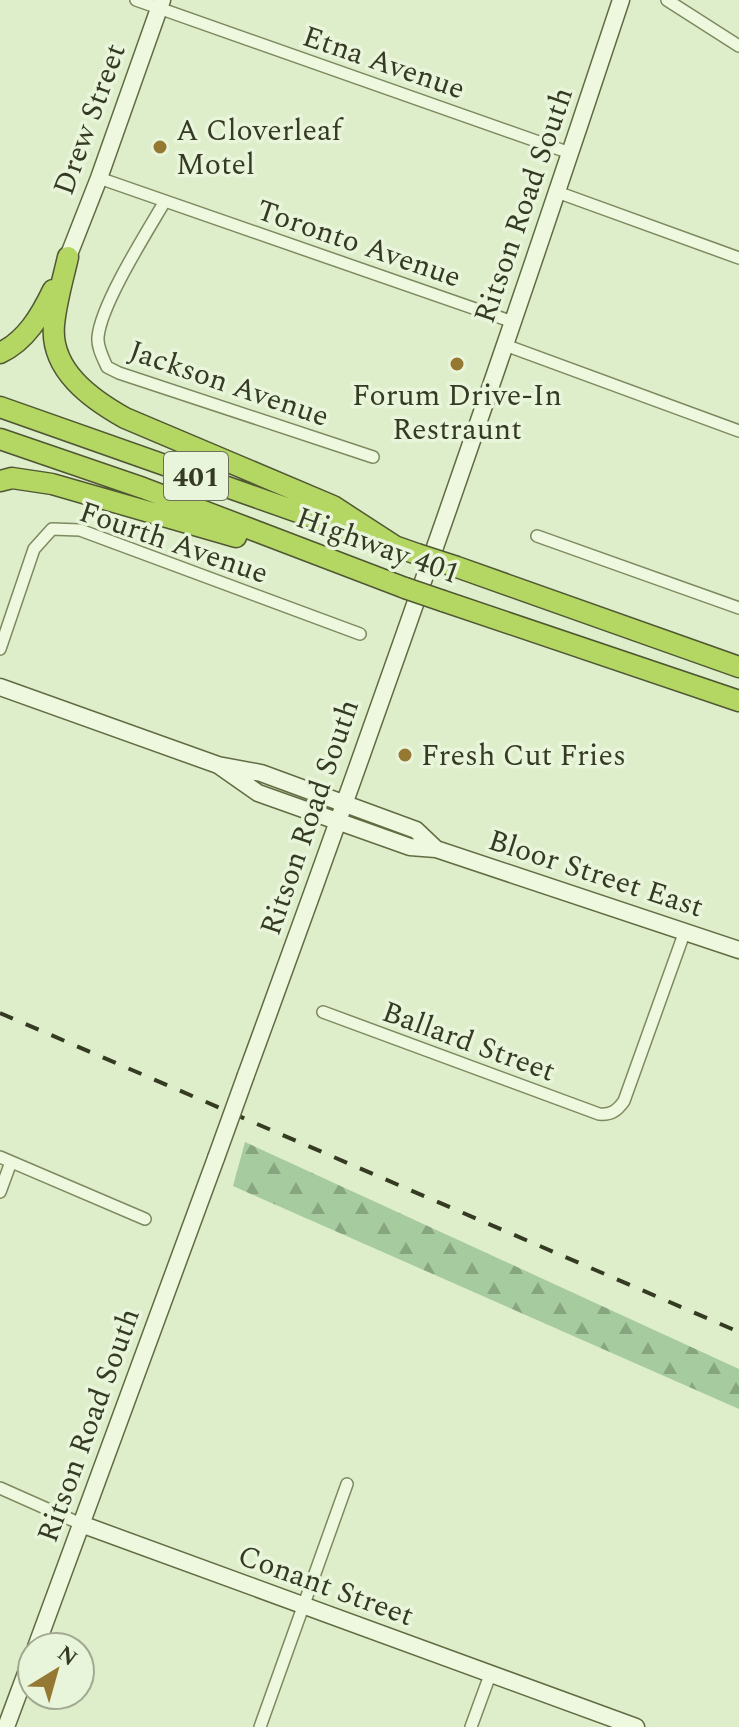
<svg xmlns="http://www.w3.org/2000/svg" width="739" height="1727" viewBox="0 0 739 1727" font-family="Spectral,serif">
<defs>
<pattern id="forest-firs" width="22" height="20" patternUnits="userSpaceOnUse" patternTransform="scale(2)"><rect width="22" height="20" fill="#a5cb9e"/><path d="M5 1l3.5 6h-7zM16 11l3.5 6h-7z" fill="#87a680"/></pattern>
</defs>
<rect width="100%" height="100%" fill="#deedca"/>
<path fill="url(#forest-firs)" d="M245,1142L739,1369V1409L233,1186Z"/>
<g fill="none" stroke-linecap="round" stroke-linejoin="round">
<g stroke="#7e895f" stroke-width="14">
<path id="street" d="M136,0L570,153
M667,0L739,46
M99,178L513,322
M557,192L739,258
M165,201C147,232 101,304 98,337C97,347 103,358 107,367L119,373L373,457
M505,345L739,431
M537,536L739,608
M0,649L34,549L52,529L80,530L360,634
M323,1012L599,1114C611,1115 617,1111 624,1101L685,931
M0,1157L145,1219
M0,1192L11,1162
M0,1488L81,1524
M260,1727L347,1484
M471,1727L490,1675"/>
</g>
<g stroke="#626b42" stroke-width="19">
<path id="secondary" d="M68,257L99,178L162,0
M0,687L218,765L261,773L416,830L436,849
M218,765L258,793L410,847L436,849L739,950
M246,1075C377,718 502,360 621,0
M81,1524L636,1727
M36,1647L216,1158
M6,1727L32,1657"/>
</g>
<g stroke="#505733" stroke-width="23">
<path id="highway" d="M68,257C63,279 56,302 54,325C50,370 91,399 125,418L333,506L393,545
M0,353C26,341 41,315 53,290
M0,407L417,554
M0,439L143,488L405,588
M0,481L12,478L52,484L236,537
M457,567L739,667
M443,601L739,701"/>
</g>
<use href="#street" stroke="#edf8de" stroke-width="11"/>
<use href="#secondary" stroke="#edf8de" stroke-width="16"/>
<use href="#highway" stroke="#b4d662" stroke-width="20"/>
<path stroke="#353a22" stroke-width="4" stroke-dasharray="14 14" stroke-linecap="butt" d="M0,1013L739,1332"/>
<g stroke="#626b42" stroke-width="19" stroke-linecap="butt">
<path id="secondary-bridge" d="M216,1158L246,1075"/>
</g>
<g stroke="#505733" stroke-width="23" stroke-linecap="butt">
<path id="highway-bridge" d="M417,554L457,567
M405,588L443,601"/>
</g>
<use href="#secondary-bridge" stroke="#edf8de" stroke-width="16"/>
<use href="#highway-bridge" stroke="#b4d662" stroke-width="20"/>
</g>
<g fill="#957932" stroke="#e9f5da" stroke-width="3">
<circle cx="160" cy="147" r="8"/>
<circle cx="457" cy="364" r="8"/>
<circle cx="405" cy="755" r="8"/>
</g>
<g text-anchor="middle" stroke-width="7" stroke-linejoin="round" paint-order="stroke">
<rect fill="#e9f5da" stroke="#6b7259" stroke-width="2" x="164" y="452" width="64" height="48" rx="6"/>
<g font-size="28" font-weight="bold" fill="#353a22">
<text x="196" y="486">401</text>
</g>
<g font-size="30" fill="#353a22" stroke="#e9f5da">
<text transform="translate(384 62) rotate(19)" y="10">Etna Avenue</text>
<text transform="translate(89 119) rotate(-70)" y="10">Drew Street</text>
<text transform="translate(523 205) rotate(-71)" y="10">Ritson Road South</text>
<text transform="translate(359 243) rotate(19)" y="10">Toronto Avenue</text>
<text transform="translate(229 383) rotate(19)" y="10">Jackson Avenue</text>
<text transform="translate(174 542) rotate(19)" y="10">Fourth Avenue</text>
<text transform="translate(378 545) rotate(20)" y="10">Highway 401</text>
<text transform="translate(309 817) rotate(-71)" y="10">Ritson Road South</text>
<text transform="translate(596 873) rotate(18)" y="10">Bloor Street East</text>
<text transform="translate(469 1041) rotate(20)" y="10">Ballard Street</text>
<text transform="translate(88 1425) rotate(-70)" y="10">Ritson Road South</text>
<text transform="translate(326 1585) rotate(20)" y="10">Conant Street</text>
</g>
<g font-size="30" fill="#353a22" stroke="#e9f5da" text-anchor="start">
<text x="176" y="140">A Cloverleaf<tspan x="176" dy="34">Motel</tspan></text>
<text x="457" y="405" text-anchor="middle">Forum Drive-In<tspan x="457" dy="34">Restraunt</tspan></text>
<text x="421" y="765">Fresh Cut Fries</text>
</g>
</g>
<g transform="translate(56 1671) rotate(37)"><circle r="38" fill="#e9f5da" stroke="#a1aa90" stroke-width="2"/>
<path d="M0-6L14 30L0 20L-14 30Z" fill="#957932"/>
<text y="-12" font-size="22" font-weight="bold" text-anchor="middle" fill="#353a22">N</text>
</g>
</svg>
